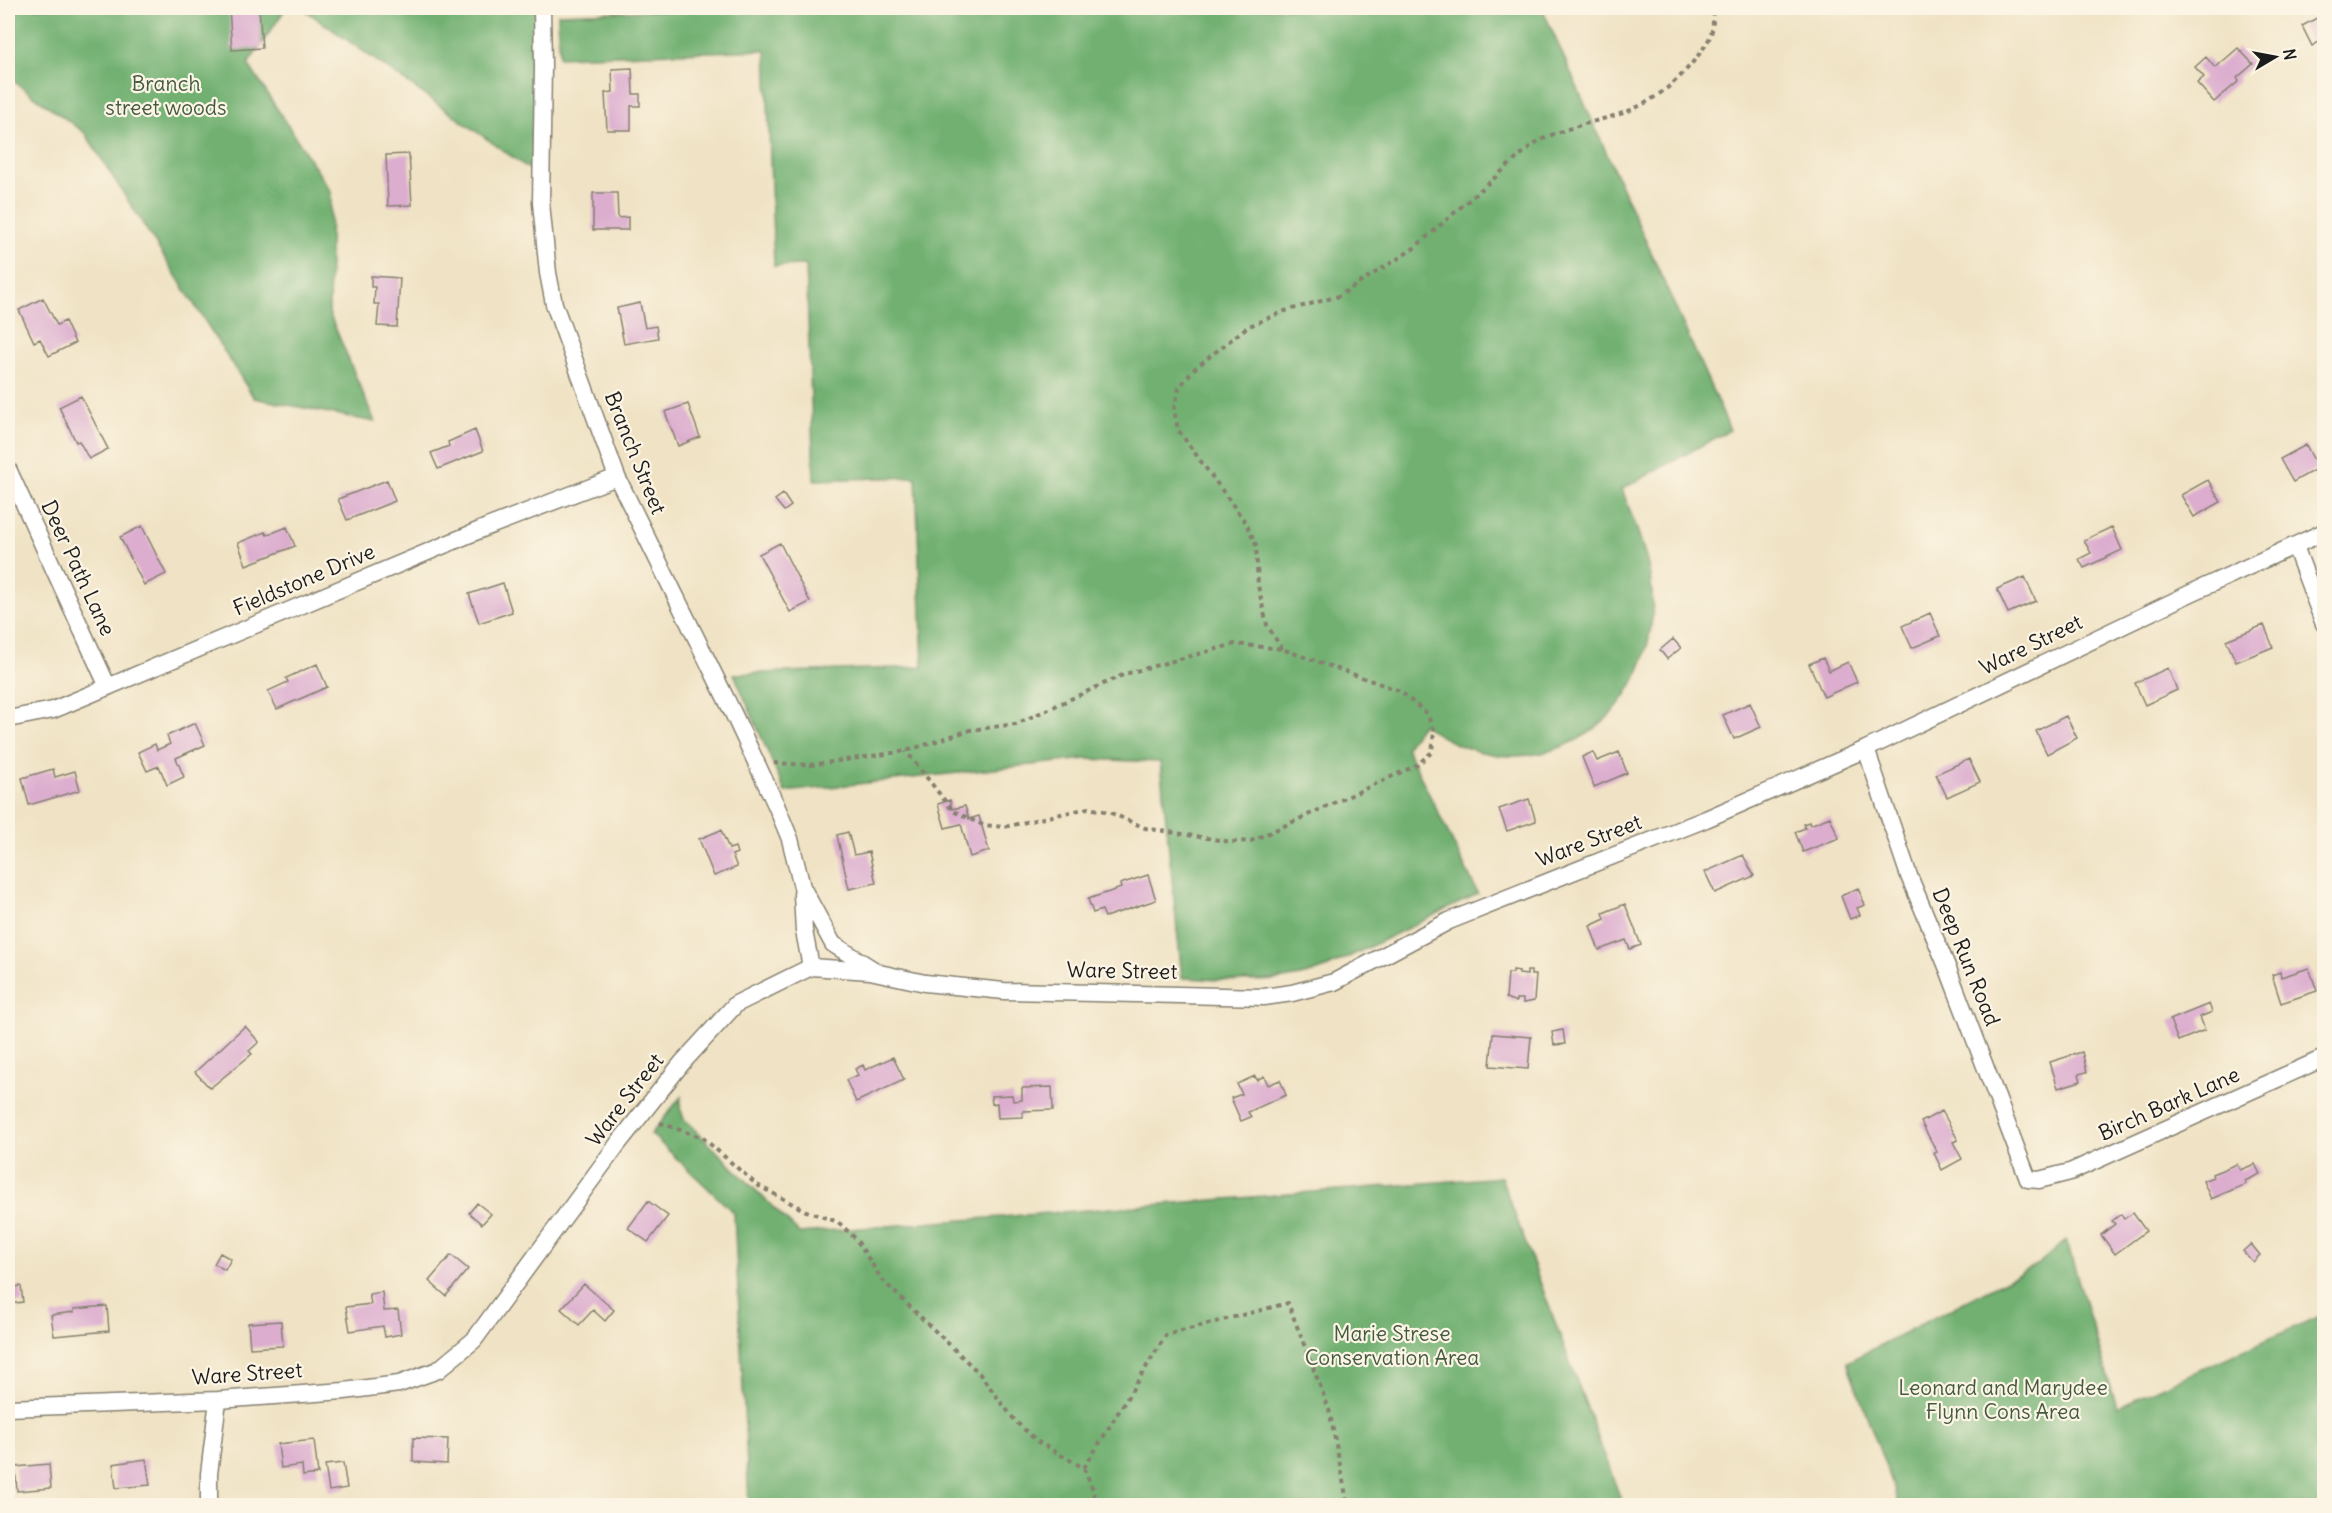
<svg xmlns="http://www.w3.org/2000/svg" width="2332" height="1513" viewBox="0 0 2332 1513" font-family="Delius,sans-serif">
<rect width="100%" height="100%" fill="#fcf5e5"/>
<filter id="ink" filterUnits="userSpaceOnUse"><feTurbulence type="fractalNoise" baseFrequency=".0167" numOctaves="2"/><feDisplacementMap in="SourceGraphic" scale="12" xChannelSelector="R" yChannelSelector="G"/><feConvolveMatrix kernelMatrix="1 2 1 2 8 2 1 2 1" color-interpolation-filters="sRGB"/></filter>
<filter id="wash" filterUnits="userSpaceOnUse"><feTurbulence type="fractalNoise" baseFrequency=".008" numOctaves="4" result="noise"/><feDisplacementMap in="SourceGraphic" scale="24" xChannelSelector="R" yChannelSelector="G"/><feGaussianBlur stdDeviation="1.35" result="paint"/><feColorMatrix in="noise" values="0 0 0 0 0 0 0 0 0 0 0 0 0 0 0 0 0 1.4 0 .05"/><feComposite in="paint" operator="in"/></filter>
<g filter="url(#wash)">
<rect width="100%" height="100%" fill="#f0e3c5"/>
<path fill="#71b071" stroke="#466646" stroke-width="1.5" d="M8,8H286L248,64L331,192L329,313L375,422L254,398L85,133L8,77Z
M302,8H545L542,178Z
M735,8H1542L1730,430L1622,489C1637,531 1656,570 1652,617C1641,740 1520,796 1422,724L1406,747L1478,894L1326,968C1280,987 1232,980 1182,978L1160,762L1086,759L785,792L734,674L923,667L916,477L814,480L806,265L774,266L766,50L559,57L558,14Z
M681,1097L680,1108L684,1119L799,1233L1501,1177L1623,1505H749L734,1213L651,1134Z
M2066,1240L2117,1407L2324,1314V1505H1900L1847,1362L2038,1264Z"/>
<g id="blocks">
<path fill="#dcadcf" d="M229,8H259L262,48L232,50Z
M2324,14V39L2312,46L2302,26Z
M2238,48L2253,64L2237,78L2239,81L2214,102L2197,83L2204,77L2195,67L2206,57L2215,68Z
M632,68L633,94H640V106H631V130H607L605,93L613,92L612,69Z
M409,154L412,205L388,206L386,155Z
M593,193H617L618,218L628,217V230H593Z
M371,276L400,278L397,327L377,326L379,304H374L375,287H371Z
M43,298L57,325L65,321L75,343L49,356L40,339L34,342L19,310Z
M640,303L645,328L656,326L658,338L624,344L617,308Z
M81,396L108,449L89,459L79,441L76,442L59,407Z
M688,404L700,437L678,446L665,412Z
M475,430L483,451L438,469L431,453L449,446L448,442Z
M2306,445L2318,468L2293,482L2280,459Z
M387,480L395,501L347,520L338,499Z
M2208,480L2221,502L2194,517L2181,495Z
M783,494L791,506L784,511L775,500Z
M142,526L166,574L144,585L120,537Z
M287,527L295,546L246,565L238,543L265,532L267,535Z
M2112,527L2122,550L2084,568L2079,559L2091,553L2084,540Z
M780,543L810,602L790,612L759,554Z
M2025,577L2036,601L2008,613L1997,589Z
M503,583L512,612L479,623L469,594Z
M1930,613L1940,636L1912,648L1902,626Z
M2264,625L2273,647L2236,662L2226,640Z
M8,628H11L12,649H8Z
M1673,639L1681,648L1667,659L1660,650Z
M1823,658L1829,671L1848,662L1857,682L1824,697L1809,664Z
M317,664L327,687L277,709L268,691L288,682L286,678Z
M2168,668L2177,690L2145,705L2135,683Z
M1750,703L1761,727L1734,739L1723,715Z
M2066,716L2077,738L2047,754L2036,731Z
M195,723L205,745L176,758L184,777L167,785L159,766L147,771L138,752L155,744L157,750L170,744L167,736Z
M1593,752L1597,761L1619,752L1627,773L1594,787L1582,757Z
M1969,759L1980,782L1947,797L1936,774Z
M53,769L55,777L75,771L80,790L29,805L22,778Z
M1529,799L1536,821L1507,831L1499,809Z
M950,800L952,809L965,806L969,819L979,816L989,851L970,857L961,824L945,828L938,804Z
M1830,817L1839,838L1803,852L1795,832L1805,828L1803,824L1809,822L1810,825Z
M721,830L729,849L735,847L737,853L732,855L737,867L714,876L699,839Z
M848,832L854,855L869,852L876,883L849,889L837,835Z
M1743,855L1754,876L1715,893L1705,872Z
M1148,875L1156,900L1105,917L1102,910L1093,913L1088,899L1121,888L1120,884Z
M1858,888L1865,905L1857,908L1860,915L1850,919L1841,896Z
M1625,904L1641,945L1630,949L1626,940L1599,950L1590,926L1605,919L1603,913Z
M2309,968L2317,991L2281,1003L2272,975L2280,972L2281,977Z
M1513,970L1519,971V974L1527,975V971H1531V975H1536L1534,1001L1523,1003V999H1516V1002L1506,998L1508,973H1513Z
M2209,1004L2212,1012L2200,1017L2205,1030L2178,1041L2170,1020Z
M245,1026L259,1042L249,1051L252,1054L210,1088L195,1072Z
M1563,1030L1565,1044L1554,1045L1552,1032Z
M1493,1034L1531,1037L1528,1069L1490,1066Z
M2082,1052L2087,1072L2079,1074L2081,1081L2058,1088L2050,1062Z
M893,1057L904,1080L856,1102L846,1080L858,1075L855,1069L863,1065L865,1070Z
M1255,1076L1257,1080L1264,1076L1268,1085L1280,1080L1286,1095L1248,1112L1251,1117L1241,1121L1231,1098L1242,1094L1237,1084Z
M1052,1087L1053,1110L1023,1111V1117L998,1118L997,1103L992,1104L991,1096L1012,1095L1013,1101L1022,1100V1088Z
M1942,1111L1958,1140L1953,1142L1962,1159L1942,1170L1934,1153L1937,1152L1921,1122Z
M2237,1164L2240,1170L2255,1164L2260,1174L2245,1181L2246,1184L2211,1199L2203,1181L2213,1177L2212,1174Z
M648,1201L668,1216L648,1242L628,1228Z
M477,1203L491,1214L482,1224L469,1213Z
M2133,1213L2146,1231L2115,1254L2101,1235L2115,1224L2112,1221L2121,1214L2124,1219Z
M2251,1244L2260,1255L2253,1262L2243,1251Z
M220,1253L231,1259L225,1270L214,1264Z
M451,1255L468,1269L446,1296L429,1281Z
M584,1284L614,1310L605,1321L593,1310L579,1325L561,1309Z
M21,1286L23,1302L8,1304V1288Z
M382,1292L384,1311L398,1310L401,1334L385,1337L383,1326L350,1331L346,1307L371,1304L369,1294Z
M107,1306L109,1331L54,1336L51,1315L74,1312V1309Z
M281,1321L283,1346L250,1348L248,1323Z
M413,1438L448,1439L447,1464L413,1462Z
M314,1440L318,1474L303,1476L302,1465L281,1468L278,1444Z
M146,1459L150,1485L116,1488L113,1464Z
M343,1463L347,1488L329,1491L325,1465Z
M49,1464L51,1488L17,1491L15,1467Z"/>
</g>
</g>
<g filter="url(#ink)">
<use href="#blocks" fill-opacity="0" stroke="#868070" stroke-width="1.5"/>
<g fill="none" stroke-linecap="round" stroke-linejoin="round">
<g stroke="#868070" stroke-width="19">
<path id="minor" d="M542,8L543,66L541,203L548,273L554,304L617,477L734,715L776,805L790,839L802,887L833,944L874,970
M8,469L108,687
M2295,546L2324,624
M8,719L53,710L487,527L617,477
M1866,749L1909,876L1948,969L2028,1179L2039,1180L2070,1172L2324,1058
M802,894L804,931L811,967
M8,1408L218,1400L344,1391L399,1384L438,1370L474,1340L617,1145L682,1063L736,1004L811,967L870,971L925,983L1004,991L1264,997L1292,993L1334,982L1449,921L1706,819L1866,749L2191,593L2324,532
M209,1506V1474L218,1400"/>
</g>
<path stroke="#868070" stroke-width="4" stroke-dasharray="4.5 4.5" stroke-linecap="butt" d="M1282,649L1267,625L1258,586L1256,545L1246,523L1178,430L1174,409L1179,388L1194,369L1247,327L1285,311L1339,296L1413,249L1532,145C1560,128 1592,123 1623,113C1653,102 1677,83 1696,58C1711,39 1715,32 1712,8
M774,763L811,765L906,751L970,730L1016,724L1125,674L1235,644L1282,649L1400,691L1427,714L1434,730L1432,752L1417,765L1251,841L1231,842L1145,828L1109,812L1088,808L1004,827L983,825L953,811L906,751
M660,1123L703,1138L757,1185L806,1211L838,1222L856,1239L882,1280L979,1373L1016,1422L1038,1442L1084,1468L1094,1492L1093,1506
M1084,1468L1166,1335L1288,1303L1329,1409L1348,1506"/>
<use href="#minor" stroke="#fff" stroke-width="16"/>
</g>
</g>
<g text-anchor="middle" stroke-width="4.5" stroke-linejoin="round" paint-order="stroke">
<g font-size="21" fill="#435a40" stroke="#fcf5e5">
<text x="166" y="91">Branch<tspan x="166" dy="24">street woods</tspan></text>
<text x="1392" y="1341">Marie Strese<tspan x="1392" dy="24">Conservation Area</tspan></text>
<text x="2003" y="1395">Leonard and Marydee<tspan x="2003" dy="24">Flynn Cons Area</tspan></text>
</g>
<g font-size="21" fill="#1c1c1c" stroke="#fcf5e5">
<text transform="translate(635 453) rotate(68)" y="7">Branch Street</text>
<text transform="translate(78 568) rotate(65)" y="7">Deer Path Lane</text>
<text transform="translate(304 580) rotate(-23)" y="7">Fieldstone Drive</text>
<text transform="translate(2031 645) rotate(-26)" y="7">Ware Street</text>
<text transform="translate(1589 841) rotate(-21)" y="7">Ware Street</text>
<text transform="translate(1966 957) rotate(68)" y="7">Deep Run Road</text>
<text transform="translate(1122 971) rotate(1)" y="7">Ware Street</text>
<text transform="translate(625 1100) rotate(-52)" y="7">Ware Street</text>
<text transform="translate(2169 1104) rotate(-24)" y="7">Birch Bark Lane</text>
<text transform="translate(247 1374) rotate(-4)" y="7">Ware Street</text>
</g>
</g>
<rect width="2332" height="1513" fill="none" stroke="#fcf5e5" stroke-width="30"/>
<g transform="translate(2275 57) rotate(80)" stroke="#fcf5e5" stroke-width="4.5" paint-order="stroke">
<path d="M0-4.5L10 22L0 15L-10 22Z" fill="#1c1c1c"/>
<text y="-9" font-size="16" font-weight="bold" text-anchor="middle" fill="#1c1c1c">N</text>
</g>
</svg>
